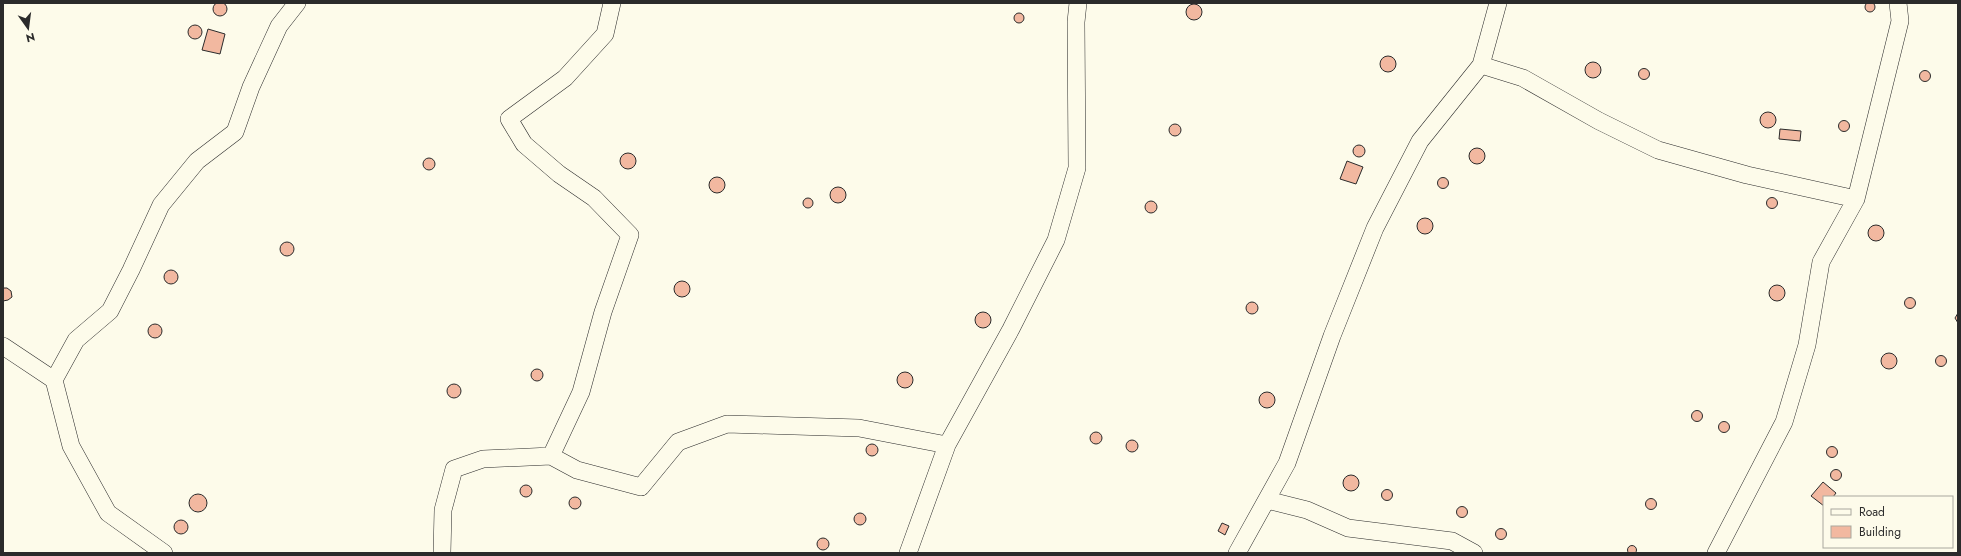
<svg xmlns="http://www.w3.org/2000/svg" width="1961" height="556" viewBox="0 0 1961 556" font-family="Jost,sans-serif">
<rect width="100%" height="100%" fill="#fdfbea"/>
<path fill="#f2b8a0" stroke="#2b2b2b" d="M1865 7a5 5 0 1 1 10 0a5 5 0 1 1-10 0Z
M213 9a7 7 0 1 1 14 0a7 7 0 1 1-14 0Z
M1186 12a8 8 0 1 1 16 0a8 8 0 1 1-16 0Z
M1014 18a5 5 0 1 1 10 0a5 5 0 1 1-10 0Z
M188 32a7 7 0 1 1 14 0a7 7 0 1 1-14 0Z
M208,29L225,34L220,54L202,50Z
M1380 64a8 8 0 1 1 16 0a8 8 0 1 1-16 0Z
M1585 70a8 8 0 1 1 16 0a8 8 0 1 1-16 0Z
M1638.5 74a5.5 5.5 0 1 1 11 0a5.5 5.5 0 1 1-11 0Z
M1919.5 76a5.5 5.5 0 1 1 11 0a5.5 5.5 0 1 1-11 0Z
M1760 120a8 8 0 1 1 16 0a8 8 0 1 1-16 0Z
M1838.5 126a5.5 5.5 0 1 1 11 0a5.5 5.5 0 1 1-11 0Z
M1169 130a6 6 0 1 1 12 0a6 6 0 1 1-12 0Z
M1780,129L1801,131L1800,141L1779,139Z
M1353 151a6 6 0 1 1 12 0a6 6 0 1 1-12 0Z
M1469 156a8 8 0 1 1 16 0a8 8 0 1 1-16 0Z
M620 161a8 8 0 1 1 16 0a8 8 0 1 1-16 0Z
M423 164a6 6 0 1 1 12 0a6 6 0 1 1-12 0Z
M1347,161L1363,167L1356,184L1340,179Z
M709 185a8 8 0 1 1 16 0a8 8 0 1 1-16 0Z
M1437.5 183a5.5 5.5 0 1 1 11 0a5.5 5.5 0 1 1-11 0Z
M830 195a8 8 0 1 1 16 0a8 8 0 1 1-16 0Z
M1766.5 203a5.5 5.5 0 1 1 11 0a5.5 5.5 0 1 1-11 0Z
M803 203a5 5 0 1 1 10 0a5 5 0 1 1-10 0Z
M1145 207a6 6 0 1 1 12 0a6 6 0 1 1-12 0Z
M1417 226a8 8 0 1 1 16 0a8 8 0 1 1-16 0Z
M1868 233a8 8 0 1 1 16 0a8 8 0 1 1-16 0Z
M280 249a7 7 0 1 1 14 0a7 7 0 1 1-14 0Z
M164 277a7 7 0 1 1 14 0a7 7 0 1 1-14 0Z
M674 289a8 8 0 1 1 16 0a8 8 0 1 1-16 0Z
M1769 293a8 8 0 1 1 16 0a8 8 0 1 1-16 0Z
M3,288H7L11,291L12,297L8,300L3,301Z
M1904.5 303a5.5 5.5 0 1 1 11 0a5.5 5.5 0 1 1-11 0Z
M1246 308a6 6 0 1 1 12 0a6 6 0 1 1-12 0Z
M975 320a8 8 0 1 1 16 0a8 8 0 1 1-16 0Z
M1958,313V323L1955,318Z
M148 331a7 7 0 1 1 14 0a7 7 0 1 1-14 0Z
M1881 361a8 8 0 1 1 16 0a8 8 0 1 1-16 0Z
M1935.5 361a5.5 5.5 0 1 1 11 0a5.5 5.5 0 1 1-11 0Z
M531 375a6 6 0 1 1 12 0a6 6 0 1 1-12 0Z
M897 380a8 8 0 1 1 16 0a8 8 0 1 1-16 0Z
M447 391a7 7 0 1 1 14 0a7 7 0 1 1-14 0Z
M1259 400a8 8 0 1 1 16 0a8 8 0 1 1-16 0Z
M1691.5 416a5.5 5.5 0 1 1 11 0a5.5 5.5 0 1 1-11 0Z
M1718.5 427a5.5 5.5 0 1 1 11 0a5.5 5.5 0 1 1-11 0Z
M1090 438a6 6 0 1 1 12 0a6 6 0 1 1-12 0Z
M1126 446a6 6 0 1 1 12 0a6 6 0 1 1-12 0Z
M866 450a6 6 0 1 1 12 0a6 6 0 1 1-12 0Z
M1826.5 452a5.5 5.5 0 1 1 11 0a5.5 5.5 0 1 1-11 0Z
M1830.5 475a5.5 5.5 0 1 1 11 0a5.5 5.5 0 1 1-11 0Z
M1343 483a8 8 0 1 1 16 0a8 8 0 1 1-16 0Z
M1823,482L1836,493L1833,497H1824V506L1811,496Z
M520 491a6 6 0 1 1 12 0a6 6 0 1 1-12 0Z
M1381.5 495a5.5 5.5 0 1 1 11 0a5.5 5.5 0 1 1-11 0Z
M189 503a9 9 0 1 1 18 0a9 9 0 1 1-18 0Z
M569 503a6 6 0 1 1 12 0a6 6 0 1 1-12 0Z
M1645.5 504a5.5 5.5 0 1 1 11 0a5.5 5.5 0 1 1-11 0Z
M1456.5 512a5.5 5.5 0 1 1 11 0a5.5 5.5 0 1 1-11 0Z
M854 519a6 6 0 1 1 12 0a6 6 0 1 1-12 0Z
M174 527a7 7 0 1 1 14 0a7 7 0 1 1-14 0Z
M1222,523L1229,526L1225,535L1218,531Z
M1495.5 534a5.5 5.5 0 1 1 11 0a5.5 5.5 0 1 1-11 0Z
M817 544a6 6 0 1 1 12 0a6 6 0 1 1-12 0Z
M1627.5 550a4.5 4.5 0 1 1 9 0a4.5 4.5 0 1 1-9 0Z"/>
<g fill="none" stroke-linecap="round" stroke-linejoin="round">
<g stroke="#2b2b2b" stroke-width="18">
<path id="minor" d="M1481,65L1523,78L1599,121L1658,150L1747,175L1856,199
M3,346L54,380
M551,456L581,392L603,312L630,235L594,198L559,174L524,144L509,119L565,78L605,34L612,3
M1267,500L1307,510L1348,528L1452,541L1474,553
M164,553L108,513L71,446L54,380L76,340L110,311L131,270L161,205L197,161L235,132L251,87L279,26L297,3
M442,553L443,510L454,469L483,459L551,456L577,470L641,487L678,442L727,424L859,428L947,445
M908,553L947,445L1011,329L1056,240L1077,168L1076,22L1078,3
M1237,553L1287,463L1332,336L1375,228L1420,141L1481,65L1498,3
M1716,553L1784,422L1807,345L1821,262L1856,199L1900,21L1898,3"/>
</g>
<use href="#minor" stroke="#fdfbea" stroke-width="17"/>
</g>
<rect width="1961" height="556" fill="none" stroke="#2b2b2b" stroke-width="8"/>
<rect x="1823" y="496" width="130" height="52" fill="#fdfbea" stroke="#a9a89e"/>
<rect x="1831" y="509" width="20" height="6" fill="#fdfbea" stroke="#a9a89e"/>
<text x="1859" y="516" font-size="12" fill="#2b2b2b">Road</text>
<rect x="1831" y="526" width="20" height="12" fill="#f2b8a0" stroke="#a9a89e"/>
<text x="1859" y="536" font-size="12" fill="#2b2b2b">Building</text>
<g transform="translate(28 28) rotate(166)" stroke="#fdfbea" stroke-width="3" paint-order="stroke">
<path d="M0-3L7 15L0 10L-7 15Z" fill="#2b2b2b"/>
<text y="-6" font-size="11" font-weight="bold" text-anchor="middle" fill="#2b2b2b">N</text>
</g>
</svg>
